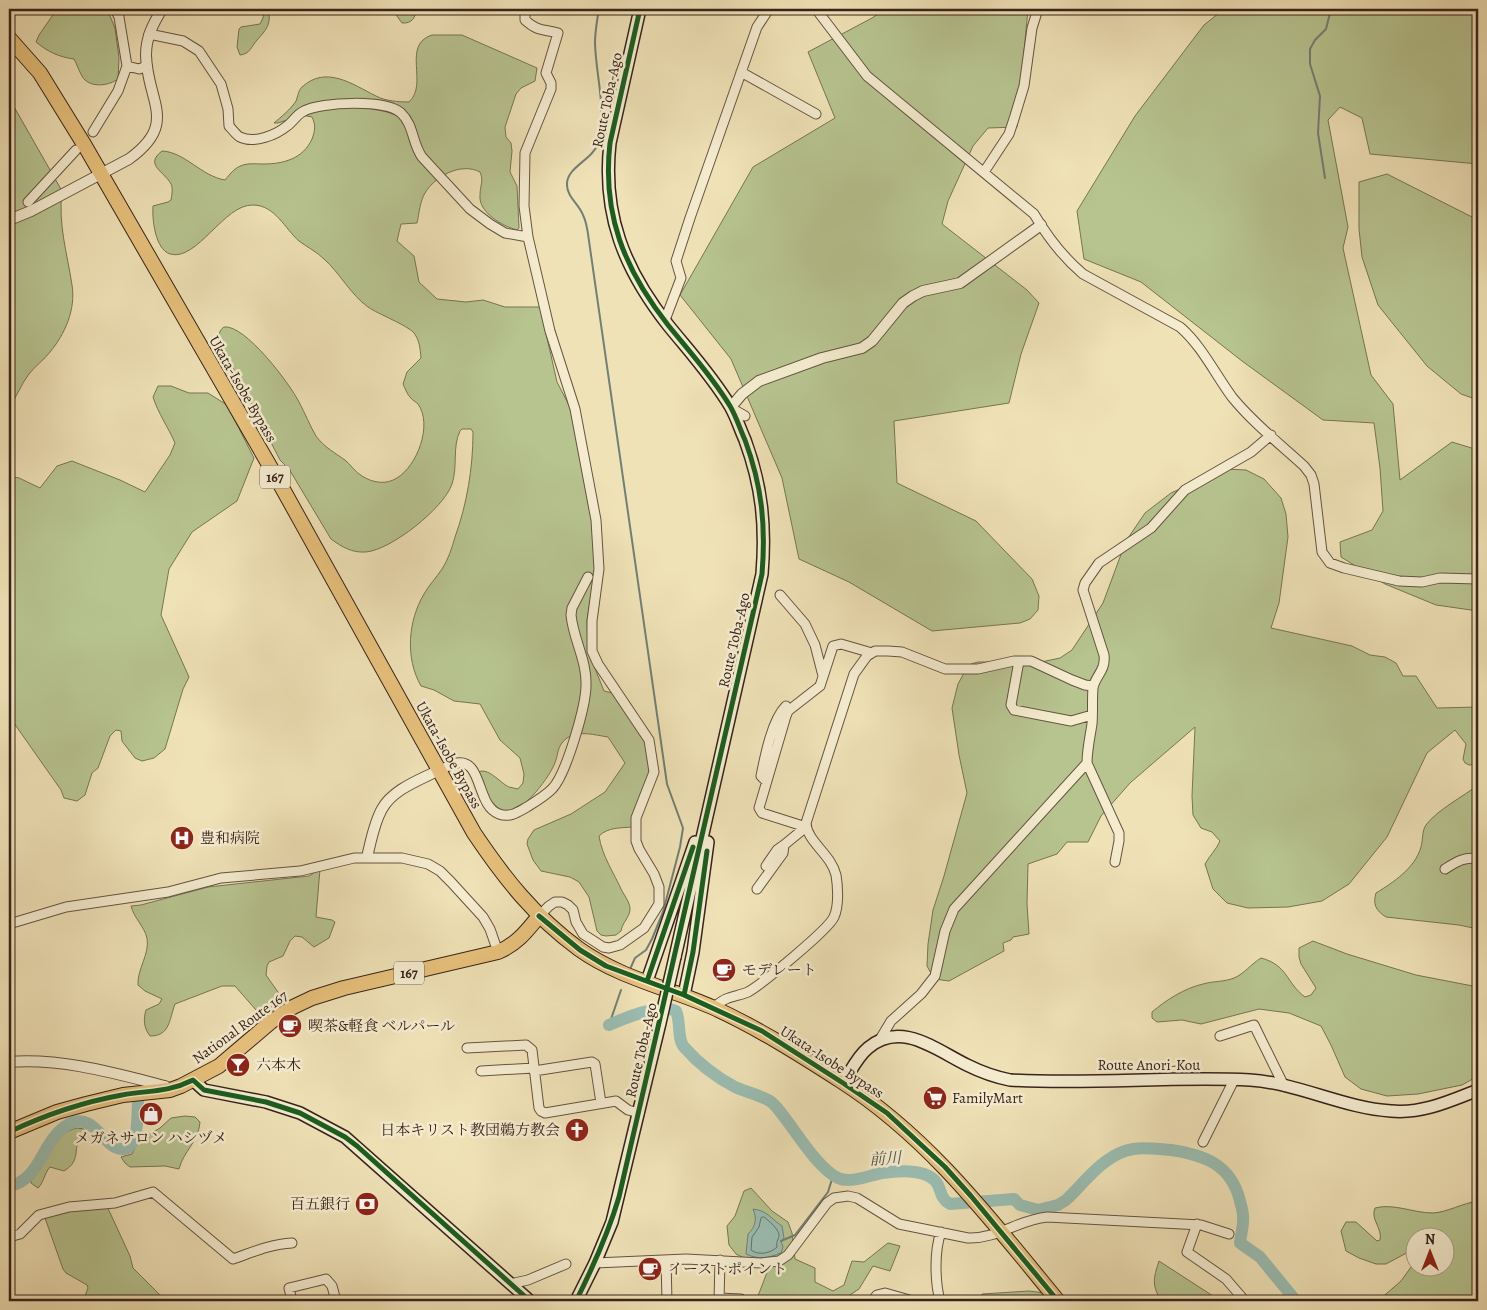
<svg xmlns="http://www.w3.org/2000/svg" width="1487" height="1310" viewBox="0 0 1487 1310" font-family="Alegreya,'Noto Serif JP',serif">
<rect width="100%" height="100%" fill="#f0e2b7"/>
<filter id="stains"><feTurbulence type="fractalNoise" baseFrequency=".004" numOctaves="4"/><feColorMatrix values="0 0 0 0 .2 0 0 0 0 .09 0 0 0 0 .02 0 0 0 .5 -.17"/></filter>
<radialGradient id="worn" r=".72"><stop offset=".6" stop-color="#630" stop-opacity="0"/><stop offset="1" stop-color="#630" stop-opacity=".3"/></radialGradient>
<path fill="#b7c490" stroke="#777456" d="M57,9H107L115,28L119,58L118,79C110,85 94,88 85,80C81,77 77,64 74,59C59,57 48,52 36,42L39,35Z
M264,9H268C272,24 266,30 257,40C251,47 250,54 240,55L237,47L239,29L241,27L260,24L263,18Z
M371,9H416C416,17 412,24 402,23L394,12H377Z
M886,9H1028L1017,127L988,128L973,146L948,201L942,224L1027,290L1039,303L1021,354L1009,403L894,421L897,483L976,521L1032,579L1039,596L1038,610L1030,619L1020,623L932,631L849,582L799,559L782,478L731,359L680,295L753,167L835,118L808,52L872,18Z
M1224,9H1478V164L1370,154L1362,118L1340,107L1328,120L1348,227L1343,248L1371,375L1393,404L1400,480L1452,442L1478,450V611L1436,605L1385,584L1341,557L1340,542L1372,530L1383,511L1380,468L1374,423L1323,420L1242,361L1141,282L1084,259L1077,211L1135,116L1204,25Z
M432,35H462L537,68L535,81L521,88L516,94L505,127L506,137L511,143L512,151L510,172L517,186L519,228L517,230C502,226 478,212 480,195C480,186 484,180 480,172C461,162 435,176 425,193C420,201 419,214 417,223L401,224L397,241L414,256L419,282L437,299L466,302L483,300L505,307H540L557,382L573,413L596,543L594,579L587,620L588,651L604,691L617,694L645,739L651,772L633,827C621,828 608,827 599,836C602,856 614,873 622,891C625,896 630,903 630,909C630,917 622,923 621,931L616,935L606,936L601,935L597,931L589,897L579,882L570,877L541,871L533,860L527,844L528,839L534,830L571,814L605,792L625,763L608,737C595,735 579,730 567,738C556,746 559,755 554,765C548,779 519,819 502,811C497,808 480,789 474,784C474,780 473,776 477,773C487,765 501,784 509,787C512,788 515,788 518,789L523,783L524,774L520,758L500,740L480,704L454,701L434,690L421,686C405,658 408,621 424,594C429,585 436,578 442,569C448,560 452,548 455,537C467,504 473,468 473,432L471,429H462L460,431C452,448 458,466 452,484C444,508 391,550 366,552C352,553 342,547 331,539L289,469L280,460L220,343C219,336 218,331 224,327C245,324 290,384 299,402C305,413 310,426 316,436C324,447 335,453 345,460C351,465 355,472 362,476C373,483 386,485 397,478C417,466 433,425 418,404C416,402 412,400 410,397C407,394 405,388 403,384L407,372L421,358C420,349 420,341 414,333C407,325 378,314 368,307C351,295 339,272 324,259C317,252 307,247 299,241C285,229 275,205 253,205C224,204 197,262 170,254C155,249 152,219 153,206L168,202L171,200C172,194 173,188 171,184C164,171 144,165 162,151C185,152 201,176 225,180C231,173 234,168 243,165C249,163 256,164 263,164C283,164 303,159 312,139C315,131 316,125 312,117L302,115L278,123H274C281,117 291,109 296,101C298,96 298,91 302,87C326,65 352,84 376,96C385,101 399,102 409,102C429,84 401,45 432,35Z
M9,98L62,191C58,225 67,252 72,285C76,309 65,334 50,352C44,360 35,366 29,374C21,384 17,397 9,407Z
M1387,174L1478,220V400L1461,394L1427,366L1378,305L1362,257L1359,229V182Z
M158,386H171L189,393H208L227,405L254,458L237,501L192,532L169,569L161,615L189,677L183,689L165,749L154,758L142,761L135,758L122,741L121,731L116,730L110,736L98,768L92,773L85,795L77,801L64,798L61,790L9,716V476L19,478L40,488L57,466L72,461L120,480L145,492L170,455L175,443C168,427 158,413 153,397Z
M1225,469L1246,470L1264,479L1281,498L1286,514L1288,537L1279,603L1271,628L1352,646L1370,655L1385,657L1396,663L1403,676H1416L1437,708L1478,707V764L1469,765L1465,763L1463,759L1466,744L1455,730L1427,753L1387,837L1349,884L1322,901L1288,907L1248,908L1227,903L1213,889L1205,864C1210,855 1216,850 1220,841L1212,832L1201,828L1193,815L1192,796L1195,727L1130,783L1101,816L1088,842H1067L1057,854L1028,864L1027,904L1029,934L1013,937L1011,940L1003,943L1004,951L949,981L934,979L927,966L928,944L933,910L944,876L967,793L959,755L952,708L958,684L964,673L971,664L978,662H1041L1060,658L1072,650L1103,603L1126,541L1145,513L1171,493Z
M1478,785V929L1459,925L1386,917C1375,910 1373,904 1376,893C1394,882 1415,868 1421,847C1423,840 1422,830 1426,825C1437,810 1464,796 1478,785Z
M320,869L316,917L332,920L335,922L329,938L314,947L302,937L295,936L290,941L283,956L269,962L267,966L266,975L285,1002L263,1018L235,986H222L175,1004C169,1020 170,1036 150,1036C144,1028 143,1020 146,1010L159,1004L162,999L145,991L138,985C137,969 150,954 147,938C144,926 134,918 131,906L141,905L208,887L309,876Z
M1313,941L1347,954L1416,975L1478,987V1076L1462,1085L1418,1094L1387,1096L1361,1089L1345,1077L1331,1045L1321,1026L1289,1013L1259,1009L1201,1024L1182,1020L1157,1022L1152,1018V1012C1166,1000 1185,988 1203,984C1213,981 1224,982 1234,978C1244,974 1251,964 1261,958C1288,965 1286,983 1305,997L1311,995L1316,988L1301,964L1299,957V948Z
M185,1116L195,1117L200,1122C199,1141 183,1152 179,1169L165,1166L130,1167L125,1163L121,1157L132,1154L138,1141L160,1128L171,1118Z
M77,1128L84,1129L87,1132L81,1134C72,1150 82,1160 64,1171L50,1167C44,1174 44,1182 38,1188L31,1183V1179C47,1162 51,1134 77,1128Z
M751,1188L772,1211L788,1222L792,1233L795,1259L815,1268V1282L833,1291L844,1285L852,1261L864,1262L888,1243L900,1246L890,1271L873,1266L859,1289L847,1297L844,1301H756L768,1270L736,1254L729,1245L727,1226L735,1216L744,1191Z
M1478,1201V1301H1378L1401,1281L1414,1263V1268H1444V1238H1414V1249L1386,1264H1376L1359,1258L1346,1251L1341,1231L1346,1222H1356L1377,1241L1380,1240C1383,1229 1370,1219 1375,1208C1394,1203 1413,1213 1433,1213C1448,1212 1463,1203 1478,1201Z
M105,1202L130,1256L133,1268L166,1301H81L85,1296L88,1288L87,1285L66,1273L63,1269L45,1218L48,1214Z
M1159,1261L1213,1296L1218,1301H1161C1152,1285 1153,1279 1159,1261Z
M1029,1291L1092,1299L1095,1301H979L982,1294Z"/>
<path fill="#9abdb2" stroke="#727f76" d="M753,1209C768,1211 770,1218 782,1226L784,1238L781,1241L783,1247L781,1253C768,1258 759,1260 746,1254L748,1234C756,1227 757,1218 753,1209Z"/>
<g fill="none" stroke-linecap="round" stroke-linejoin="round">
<path stroke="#687066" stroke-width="1" d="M764,1217C768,1220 780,1230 779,1236C778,1241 776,1241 777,1247C771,1253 759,1256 751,1250L752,1237L759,1227L761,1218Z"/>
<path stroke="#727f76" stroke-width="2" d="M599,9C597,20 595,32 595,43C596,78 607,108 598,143C593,160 566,167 567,185C567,197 579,204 583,215C587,223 588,233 589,241L667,784L683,828L680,847L663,912L652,939L646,950L635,958L631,967
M1325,178L1318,133L1320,96L1310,64V49L1315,40L1326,29L1331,9
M609,1025L621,990
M781,1241L795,1235L828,1192L833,1176"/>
<path stroke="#9abdb2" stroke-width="12" d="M609,1025C625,1018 660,1003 676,1011C681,1022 677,1039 684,1047C698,1063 716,1077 735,1087C746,1092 760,1095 770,1101C776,1105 781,1113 785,1118C798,1135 819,1169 838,1178C850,1184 870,1175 882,1173C895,1171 912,1170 924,1174C946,1182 935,1196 950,1204L1014,1199L1020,1205L1038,1210L1058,1205L1066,1200C1083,1184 1101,1159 1125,1151C1139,1146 1156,1149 1171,1150C1204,1155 1231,1164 1240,1201C1241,1205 1243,1211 1243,1216C1244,1224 1241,1234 1240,1243L1260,1257L1296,1301
M9,1186C42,1180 41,1139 69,1124C98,1110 105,1157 128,1148C139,1137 137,1117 138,1102"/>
<path stroke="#cbbc98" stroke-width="9" stroke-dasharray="9 4.5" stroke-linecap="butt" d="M14,219L28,202"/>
<g stroke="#655342" stroke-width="11">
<path id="minor" d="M525,9V20C538,32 544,29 558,33L546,73L551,83V89L525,153L524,206L528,237L550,331L575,409L596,520L599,569L592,621V651L598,664L649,740L654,772L636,818V841L639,849L654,874L659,887V904L644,928L620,945L609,948L603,947L583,934L576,922L573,910L568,905L562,902H555L549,906L539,916
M816,9L867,76L1034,214C1047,236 1064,258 1083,274L1180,327C1202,346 1215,374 1232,397C1253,423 1280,444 1304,466L1311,475L1314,484L1322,552L1330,563L1344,568L1399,581L1422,582L1440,578L1478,579
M149,34L183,41L199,51L221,84L228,109L229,126C233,130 236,135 240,137C254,144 276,135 287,126C293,122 297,114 304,111C322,102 385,99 401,113C414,125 412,143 422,157L470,209L490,224L505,233L528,237
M127,66L139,69L147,66
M741,72L816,114
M93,132L118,91L127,66L119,17L115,9
M984,172L1009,134L1014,119L1024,86L1032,28L1038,9
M28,202L76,150
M665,320L681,278L676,261L690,218L757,27L769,9
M731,408L745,416
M780,595L805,624L815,645L823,676
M1019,661L1011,705L1014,710L1071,721L1092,715
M1087,763L1119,833V841L1115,862
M439,770C445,768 451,764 457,763C483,759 476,806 499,814C510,818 518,812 527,807C535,802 545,796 552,789C566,775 586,706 586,685C587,661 573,638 571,615L572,608L588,577
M766,781L761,776C765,756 772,720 786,706
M766,866L777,850L784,845
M1445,869C1456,862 1465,856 1478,859
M757,889L783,853L784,845L806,827L762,813L759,808L786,716L788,711L820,686L833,646L841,644L872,653
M9,924L66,907L168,892L221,878L300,871L354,858H402L428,864L440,871L451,882L483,917L490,929L498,952
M713,1008C717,1005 721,1001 726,999C733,996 741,995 748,992C762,984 828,930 834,917C839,906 838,887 836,875C831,854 807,842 806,823L854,674L867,656L875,651H888L902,652L945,669H978L1014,661H1031L1072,680L1085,685L1093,686
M1220,1036L1254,1025L1284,1086
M879,1041L891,1021L921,994L935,976L945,931L954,909L1087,763C1087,750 1090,737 1092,724C1093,712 1092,700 1093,688C1095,676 1106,671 1104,655L1083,590L1085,583L1099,563L1151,528L1185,490L1251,452L1271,435
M467,1048L526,1045L532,1050L539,1108L541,1111L545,1113L616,1101L628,1110L639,1113
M481,1071L534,1068
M534,1071L592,1062L595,1064L601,1103
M1203,1142L1234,1080
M1197,1224L1187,1252L1226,1279L1245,1301
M9,1237L20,1234L39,1215L69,1207L115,1203L153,1192L233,1259C253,1252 271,1244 292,1243
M666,1260L667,1301
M595,1263L686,1259L761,1263L779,1261L788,1255L827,1203L834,1198L848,1196L857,1198L899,1224L968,1238C997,1239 1018,1220 1047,1217L1201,1225L1229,1234
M510,1284L528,1280L566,1264
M719,1298L741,1299
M292,1301L289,1288L326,1279L332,1286L336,1301
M719,1301L720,1260
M872,1301L877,1295L885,1293L913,1301
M940,1301C935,1282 934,1251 941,1232
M1453,1301H1461"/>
</g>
<g stroke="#655342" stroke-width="12">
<path id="tertiary" d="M9,220L31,211L129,159C179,123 147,102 146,55C146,37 153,24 162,9
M731,407L742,394L759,381L822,358L862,348L872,341L903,303L913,296L923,291L960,283L1041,225
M367,857C371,841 374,823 382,809C393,789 420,780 439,770
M9,1062C62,1058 114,1073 165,1086L170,1090"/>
</g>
<g stroke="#37231b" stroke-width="14">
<path id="secondary" d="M640,9L610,143C602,214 624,269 668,325C689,351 712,376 730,406C736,416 740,429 745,440C762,486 766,526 762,574L675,957
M647,981L695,842
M684,995L693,952L708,842
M193,1080L204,1090L266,1102L300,1113L345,1137L530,1301
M843,1083C851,1071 857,1057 868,1048C901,1020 936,1050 967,1065C981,1072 995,1077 1010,1080C1090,1085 1170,1076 1250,1080C1298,1083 1343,1108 1391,1111C1422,1114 1450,1101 1478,1090
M576,1301L595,1263L612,1222L660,1023"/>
</g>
<g stroke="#37231b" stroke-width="16">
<path id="trunk" d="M9,38L40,73L85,146L275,475L474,833C505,879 534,916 579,949C618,977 668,988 712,1007C758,1028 799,1054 841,1081C930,1138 992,1221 1058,1301
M9,1132L57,1112L86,1104L123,1095L170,1090L181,1086L219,1066L272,1021L293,1007L312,998L344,988L498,952C517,944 526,932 539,916"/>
</g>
<use href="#minor" stroke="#f5ecd0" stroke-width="9"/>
<use href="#tertiary" stroke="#f5ecd0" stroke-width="10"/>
<use href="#secondary" stroke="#f5ecd0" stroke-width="11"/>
<use href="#trunk" stroke="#e8c17c" stroke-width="14"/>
<g stroke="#37231b" stroke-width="14" stroke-linecap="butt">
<path id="secondary-bridge" d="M660,1023L675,957"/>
</g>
<use href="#secondary-bridge" stroke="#f5ecd0" stroke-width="11"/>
<g stroke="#f5ecd0" stroke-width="8">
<path id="cycleway" d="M539,916L580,950L606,966L684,995L762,1031L843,1083L887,1113L945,1167L971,1196L1058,1301
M647,981L693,847
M684,995L693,952L707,851
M9,1132C45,1115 83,1102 122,1095C149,1090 167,1093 193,1080L204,1090L266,1102L300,1113L345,1137L357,1146L530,1301
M576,1301C593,1267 608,1234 619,1197L762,574C766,526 762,486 745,440C740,429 736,416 730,406C712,376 689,351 668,325C624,269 602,214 610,143L640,9"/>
</g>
<use href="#cycleway" stroke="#1b5e20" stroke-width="5"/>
</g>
<defs>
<g id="hospital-disc" transform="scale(1.25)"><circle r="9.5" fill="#8f2418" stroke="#f5ecd0"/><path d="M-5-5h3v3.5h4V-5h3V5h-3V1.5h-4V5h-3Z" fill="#fff"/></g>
<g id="cafe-disc" transform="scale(1.25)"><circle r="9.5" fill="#8f2418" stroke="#f5ecd0"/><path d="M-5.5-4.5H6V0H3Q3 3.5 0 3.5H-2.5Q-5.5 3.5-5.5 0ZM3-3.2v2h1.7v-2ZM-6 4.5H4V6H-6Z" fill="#fff"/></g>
<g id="bar-disc" transform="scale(1.25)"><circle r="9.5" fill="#8f2418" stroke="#f5ecd0"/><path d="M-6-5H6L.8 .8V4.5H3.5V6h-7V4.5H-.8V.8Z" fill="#fff"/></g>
<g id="supermarket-disc" transform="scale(1.25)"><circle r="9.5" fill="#8f2418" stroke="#f5ecd0"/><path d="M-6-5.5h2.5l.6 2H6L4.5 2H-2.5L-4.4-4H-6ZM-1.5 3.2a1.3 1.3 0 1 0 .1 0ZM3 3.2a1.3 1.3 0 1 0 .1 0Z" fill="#fff"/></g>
<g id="shop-disc" transform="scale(1.25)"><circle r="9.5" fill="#8f2418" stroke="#f5ecd0"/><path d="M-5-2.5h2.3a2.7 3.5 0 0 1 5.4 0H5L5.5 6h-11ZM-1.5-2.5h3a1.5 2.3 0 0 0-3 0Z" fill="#fff"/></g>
<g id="church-disc" transform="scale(1.25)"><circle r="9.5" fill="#8f2418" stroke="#f5ecd0"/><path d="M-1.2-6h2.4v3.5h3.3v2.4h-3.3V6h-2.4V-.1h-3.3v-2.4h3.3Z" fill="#fff"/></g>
<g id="bank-disc" transform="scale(1.25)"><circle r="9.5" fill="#8f2418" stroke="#f5ecd0"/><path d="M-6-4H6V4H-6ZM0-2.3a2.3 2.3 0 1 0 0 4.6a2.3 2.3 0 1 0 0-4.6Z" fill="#fff"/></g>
</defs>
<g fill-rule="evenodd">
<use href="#hospital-disc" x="182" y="838"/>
<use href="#cafe-disc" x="724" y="970"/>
<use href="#cafe-disc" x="290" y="1026"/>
<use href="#bar-disc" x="238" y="1065"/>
<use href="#supermarket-disc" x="935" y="1098"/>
<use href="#shop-disc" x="151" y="1114"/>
<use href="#church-disc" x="577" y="1130"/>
<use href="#bank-disc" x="367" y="1204"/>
<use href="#cafe-disc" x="650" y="1269"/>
</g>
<g text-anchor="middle" stroke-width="5" stroke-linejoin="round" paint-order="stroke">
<g fill="#f5ecd0" stroke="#705f51" stroke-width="1">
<rect x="260" y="465.5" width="30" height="23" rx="4"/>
<rect x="394" y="961.5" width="30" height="23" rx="4"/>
</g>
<g font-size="14" font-weight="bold" fill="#37231b">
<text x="275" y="482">167</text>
<text x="409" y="978">167</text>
</g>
<g font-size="15" fill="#37231b" stroke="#f5ecd0">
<text transform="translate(607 100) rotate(-78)" y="5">Route Toba-Ago</text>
<text transform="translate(243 389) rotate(60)" y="5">Ukata-Isobe Bypass</text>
<text transform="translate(734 640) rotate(-77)" y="5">Route Toba-Ago</text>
<text transform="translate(449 755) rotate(61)" y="5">Ukata-Isobe Bypass</text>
<text transform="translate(240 1027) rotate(-36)" y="5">National Route 167</text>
<text transform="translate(641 1050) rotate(-77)" y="5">Route Toba-Ago</text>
<text transform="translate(832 1062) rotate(33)" y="5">Ukata-Isobe Bypass</text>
<text x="1149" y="1070">Route Anori-Kou</text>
</g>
<g font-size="15" fill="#37231b" stroke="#f5ecd0" text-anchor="start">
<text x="200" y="843">豊和病院</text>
<text x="742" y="975">モデレート</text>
<text x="308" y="1031">喫茶&amp;軽食 ベルパール</text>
<text x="256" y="1070">六本木</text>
<text x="952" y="1103">FamilyMart</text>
<text x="560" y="1135" text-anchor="end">日本キリスト教団鵜方教会</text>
<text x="151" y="1143" text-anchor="middle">メガネサロン ハシヅメ</text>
<text x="350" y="1209" text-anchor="end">百五銀行</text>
<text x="668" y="1274">イーストポイント</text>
</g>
<g font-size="16" font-style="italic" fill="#555148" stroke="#f5ecd0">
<text transform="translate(885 1158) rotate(-4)" y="6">前川</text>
</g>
</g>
<rect width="1487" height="1310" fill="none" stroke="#f0e2b7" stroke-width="30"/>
<rect x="10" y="10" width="1467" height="1290" fill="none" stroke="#37231b" stroke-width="2.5"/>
<rect x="15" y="15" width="1457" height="1280" fill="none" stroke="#37231b"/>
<g transform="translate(1430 1252)"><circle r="24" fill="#f5ecd0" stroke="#a99c88"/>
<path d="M0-4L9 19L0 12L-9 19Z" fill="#8f2418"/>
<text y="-8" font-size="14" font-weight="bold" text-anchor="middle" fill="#37231b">N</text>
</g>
<rect width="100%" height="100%" filter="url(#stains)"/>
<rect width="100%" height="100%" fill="url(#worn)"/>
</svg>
